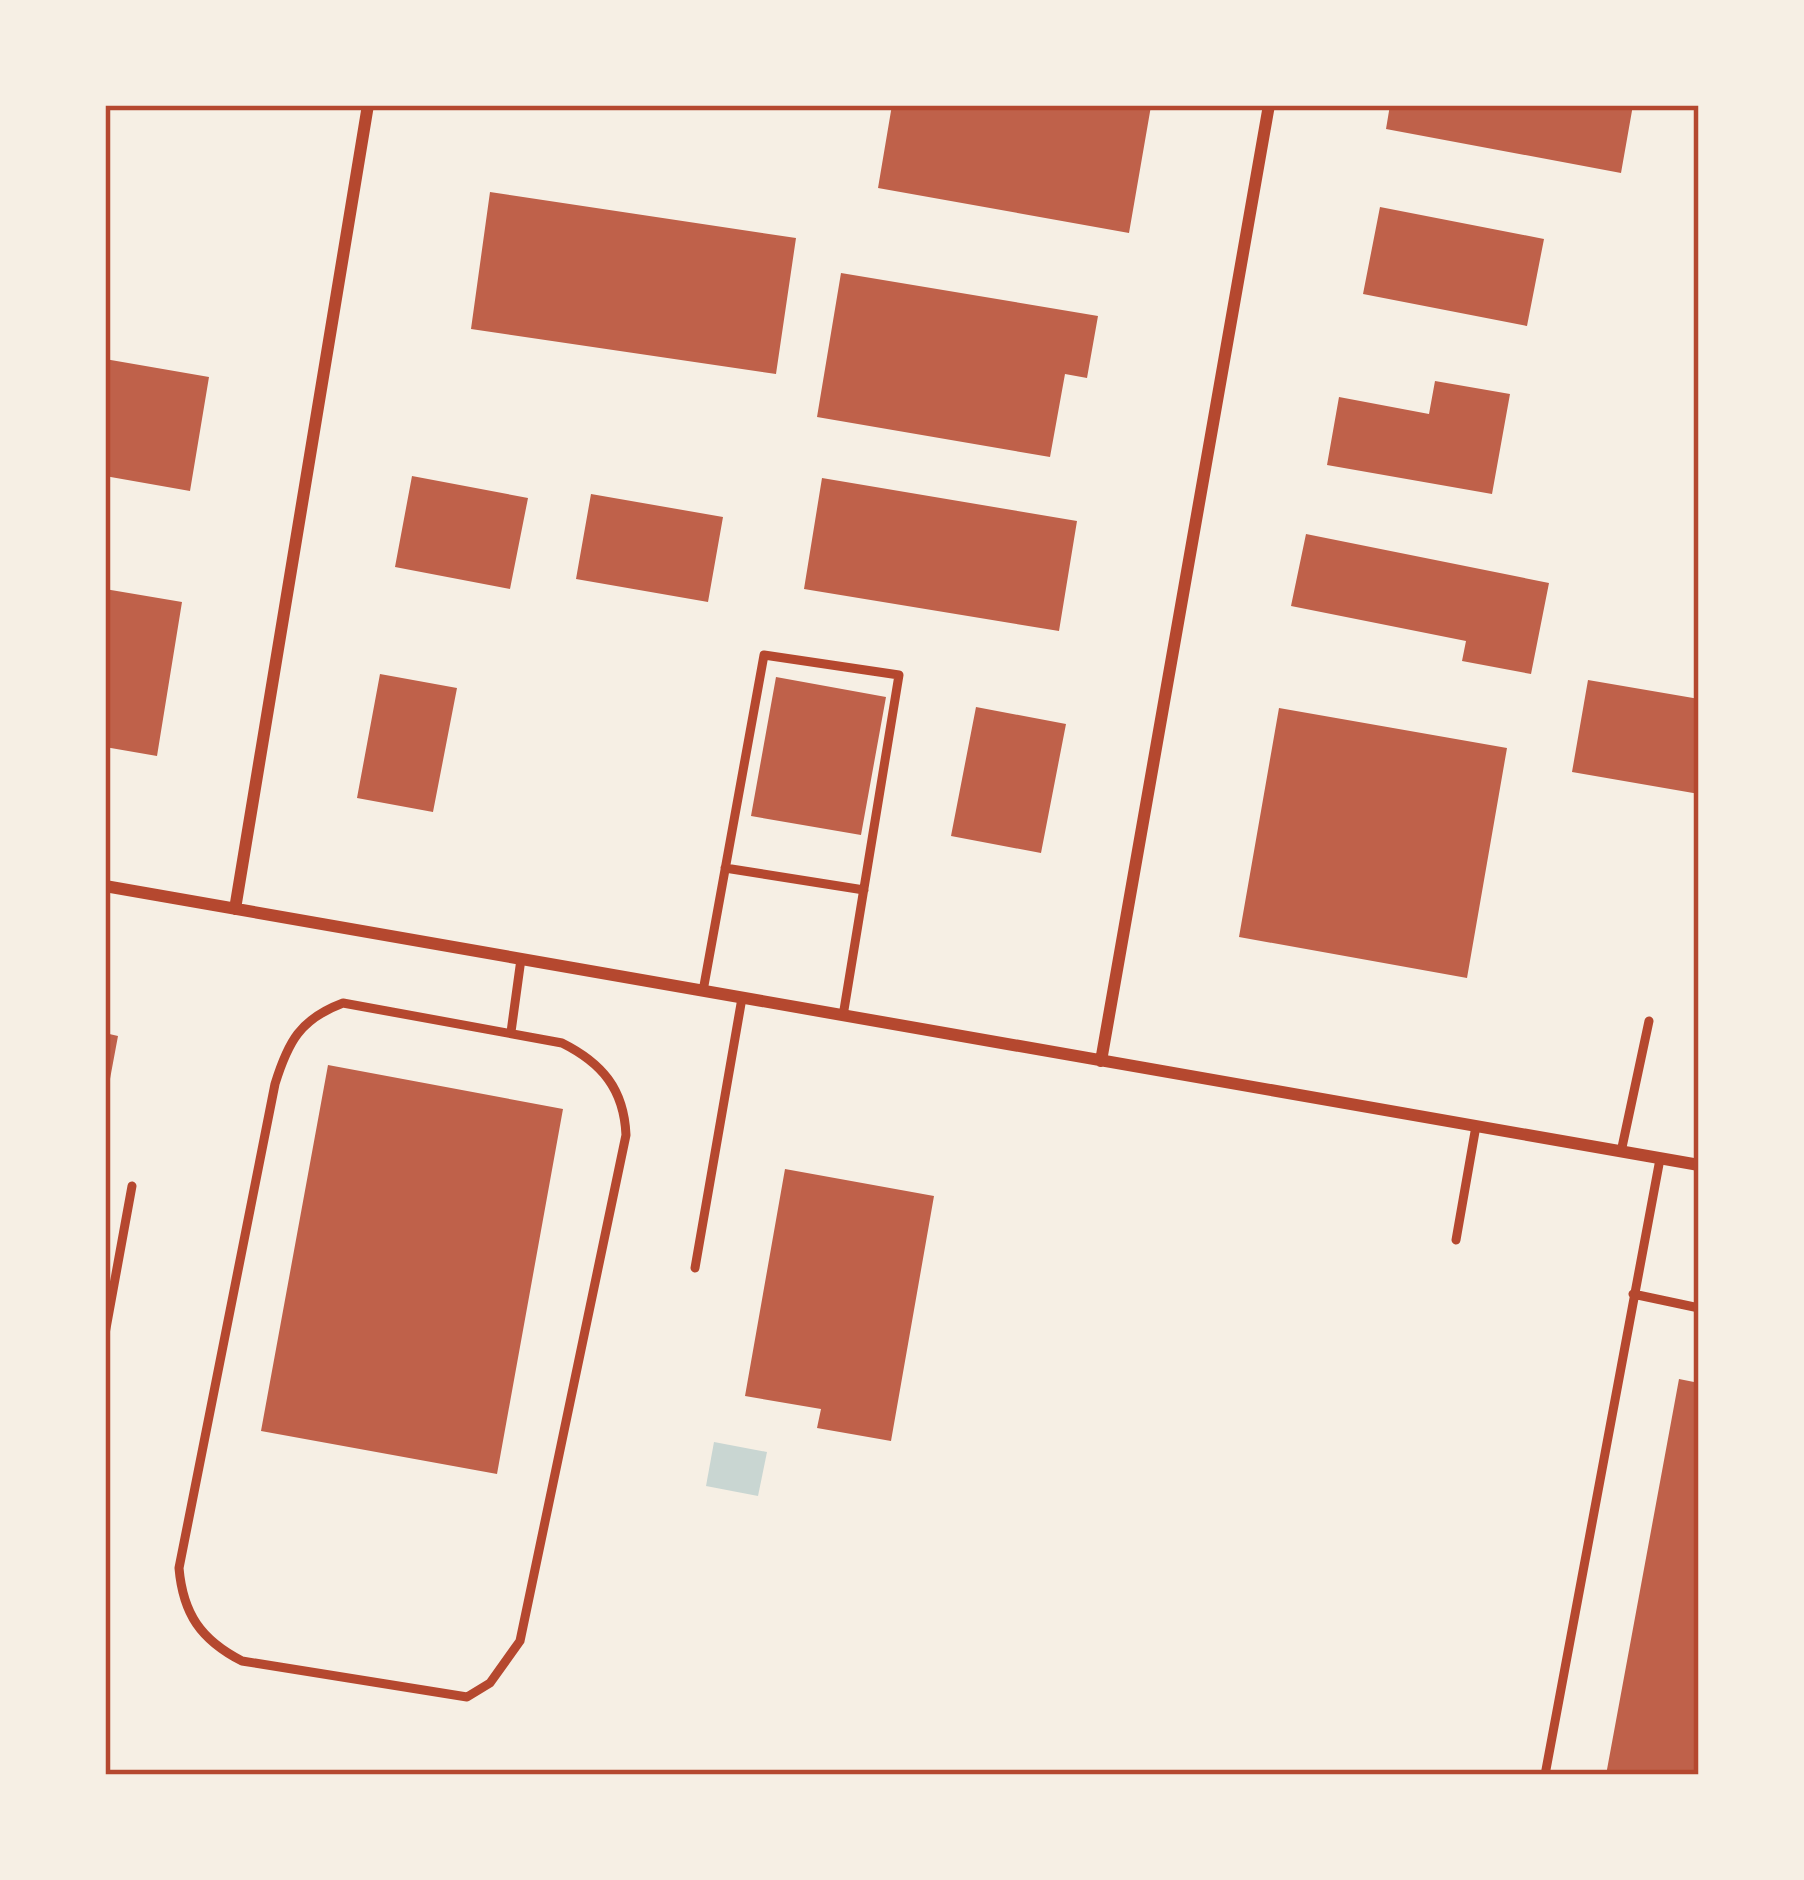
<svg xmlns="http://www.w3.org/2000/svg" width="1804" height="1880" viewBox="0 0 1804 1880" font-family="Arial,sans-serif">
<rect width="100%" height="100%" fill="#f6efe4"/>
<path fill="#c9d6d2" d="M714,1442L767,1452L758,1496L706,1486Z"/>
<path fill="#bf614a" d="M892,105L1151,106L1129,233L878,188Z
M1390,105H1633L1621,173L1386,129Z
M490,192L796,238L776,374L471,329Z
M1380,207L1544,239L1527,326L1363,294Z
M841,273L1098,316L1087,378L1065,374L1050,457L817,417Z
M105,359L209,377L190,491L105,476Z
M1435,381L1510,394L1492,494L1327,465L1339,397L1429,414Z
M412,476L528,498L510,589L395,567Z
M822,478L1077,521L1059,631L804,589Z
M591,494L723,517L708,602L576,579Z
M1306,534L1549,583L1531,674L1462,661L1466,641L1291,606Z
M105,589L182,602L157,756L105,747Z
M380,674L457,688L433,812L357,798Z
M776,677L886,697L861,835L751,816Z
M1588,680L1699,699V794L1572,772Z
M976,707L1066,724L1041,853L951,836Z
M1279,708L1507,748L1467,978L1239,937Z
M105,1033L118,1036L107,1095L105,1094Z
M328,1065L563,1109L497,1474L261,1431Z
M785,1169L934,1196L891,1441L817,1428L821,1409L745,1396Z
M1679,1379L1699,1383V1775H1606Z"/>
<g fill="none" stroke-linecap="round" stroke-linejoin="round">
<path stroke="#b5482f" stroke-width="9" d="M725,868L864,890
M703,991L764,655L899,675L843,1016
M343,1003L562,1043C602,1063 624,1089 626,1135L520,1641L490,1683L467,1697L242,1661C201,1640 183,1614 179,1568L275,1084C288,1042 300,1019 343,1003Z
M511,1032L521,959
M1621,1152L1649,1021
M1456,1240L1476,1126
M695,1268L742,998
M1633,1294L1699,1308
M105,1334L132,1186
M1545,1775L1660,1159"/>
<path stroke="#b5482f" stroke-width="12" d="M105,886L1699,1165
M235,909L368,105
M1101,1061L1269,105"/>
</g>
<rect width="1804" height="1880" fill="none" stroke="#f6efe4" stroke-width="216"/>
<rect x="108" y="108" width="1588" height="1664" fill="none" stroke="#b5482f" stroke-width="4.5"/>
</svg>
